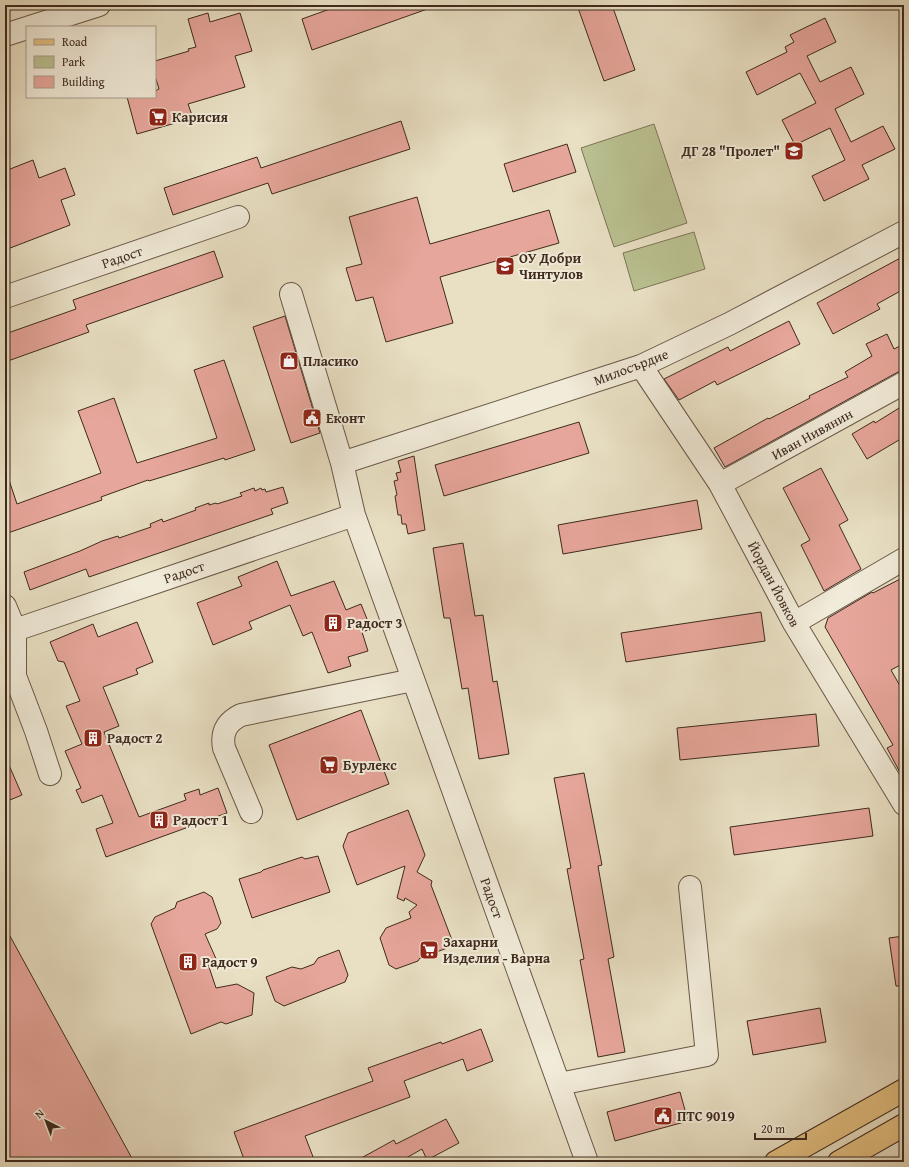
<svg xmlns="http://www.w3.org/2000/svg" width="909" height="1167" viewBox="0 0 909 1167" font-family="'Gentium Book Plus',serif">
<rect width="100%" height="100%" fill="#e9e0c4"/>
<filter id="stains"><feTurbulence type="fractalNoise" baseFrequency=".005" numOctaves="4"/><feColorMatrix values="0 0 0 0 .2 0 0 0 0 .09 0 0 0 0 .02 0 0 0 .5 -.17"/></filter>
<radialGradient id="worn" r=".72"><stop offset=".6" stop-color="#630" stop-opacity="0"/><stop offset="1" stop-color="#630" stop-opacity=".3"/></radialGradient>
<path fill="#bac191" stroke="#7c7658" d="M654,124L687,223L614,247L581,148Z
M694,232L705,269L634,291L623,253Z"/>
<path fill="#e7a69b" stroke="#3e2a1e" d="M341,5H432L433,7L312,50L302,19Z
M577,5H612L635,70L604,81Z
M208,13L210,22L240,13L252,51L235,56L245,87L188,104L193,118L137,134L127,97H155V91L159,89L155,76V61L189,51L188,49L196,47L188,19Z
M825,18L836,42L807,56L820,82L851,67L864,94L835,109L851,142L883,126L895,149L862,165L869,179L824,201L812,176L845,160L830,128L795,145L782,120L816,103L800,73L757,95L746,72L787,52L785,47L794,42L790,35Z
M401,121L410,149L272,194L268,183L173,215L164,188L257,157L261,168Z
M567,144L576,172L513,192L504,164Z
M33,160L39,178L65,168L75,195L61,200L70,225L5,250V171Z
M417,197L430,244L549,210L559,243L440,277L453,323L386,342L373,297L356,301L346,268L362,264L349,217Z
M214,251L223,277L86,325L89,332L5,362V334L76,309L73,300Z
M904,256V289L877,304L880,309L833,334L817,303Z
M285,316L320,433L291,443L253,327Z
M789,321L800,344L717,385L715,381L679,400L664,379L728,347L730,351Z
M887,334L894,349L904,344V371L898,372L725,467L714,448L768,418L769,419L810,398L809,396L848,377L845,372L872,356L866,344Z
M224,360L255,450L225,460L224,458L149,481L148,480L101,497L102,500L5,534V475L7,474L17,504L101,473L78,411L114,398L137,463L217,438L194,370Z
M904,405V437L867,459L852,434L874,421L875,423Z
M579,422L589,453L444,496L435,465Z
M414,456L425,530L408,534L406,524H402L401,515H398L395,496L397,495L394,481L398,480L396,473L401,472L398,461Z
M821,468L848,520L839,525L861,569L824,591L801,545L810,540L783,488Z
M283,487L288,503L271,509L273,514L89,577L86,569L30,590L24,572L80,551L102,541L118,536L119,538L151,527L150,524L162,519L163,522L196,510L195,508L209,503V505L216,503L217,504L242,496L240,493L254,488L255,491L261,488L262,490L265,489L266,492Z
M697,500L702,529L563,554L558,525Z
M463,543L475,616L483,615L493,682L497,681L509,754L479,759L468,688L462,689L450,618H444L433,548Z
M277,561L291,596L334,581L346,610L361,604L371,629L362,632L368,651L348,657L351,666L328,673L312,632L303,636L290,605L249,622L252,629L213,645L197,603L242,586L238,577Z
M904,577V663L891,670L904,693V780L887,748L893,745L825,627L828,618L872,592L873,593Z
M761,612L765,641L626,662L621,633Z
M137,622L153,662L136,669L138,674L103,687L119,726L104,732L139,817L186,800L184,794L199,789L200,795L218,788L227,813L106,857L96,829L113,823L102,795L82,803L76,790L81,788L65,751L82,744L66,706L80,701L64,662L58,661L50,642L93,624L98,637Z
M361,710L389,784L297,820L269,745Z
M816,714L819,746L680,760L677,728Z
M5,756L22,795L5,802Z
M584,773L602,865L598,866L614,957L608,959L625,1052L598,1057L580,960L584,959L567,869L571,868L554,778Z
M869,808L873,836L734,855L730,827Z
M408,810L425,855L417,872L432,881L431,885L452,940L450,947L420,958L418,961L396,969L389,965L380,938L386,928L411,918L409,912L417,905L405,898L404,901L397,898L405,866L357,885L343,846L348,833Z
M318,856L330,892L252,918L239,879L261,872L263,870L302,857L305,859Z
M204,892L212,897L221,923L217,929L205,934L217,961L208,964L216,988L237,984L254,993L252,1015L226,1024L221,1022L191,1034L151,924L155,917L175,908L177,902Z
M5,927L134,1162H5Z
M904,936V986H896L889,938Z
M339,950L348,975L345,982L284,1006L275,1001L266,977L292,967L301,969L314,964L318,958Z
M820,1008L826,1042L753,1055L747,1021Z
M481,1029L493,1061L467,1071L463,1059L404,1081L410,1097L305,1136L315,1162H245L234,1132L373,1081L368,1068L441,1042L442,1044Z
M680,1092L688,1121L615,1141L607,1112Z
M446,1119L459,1143L427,1160L422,1149L399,1162H354L394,1140L396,1144Z"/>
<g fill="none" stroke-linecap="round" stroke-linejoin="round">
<g stroke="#695848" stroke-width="24">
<path id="minor" d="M30,27L99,5
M5,35L27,28
M291,294L342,463L354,515L587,1162
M5,297L238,217
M641,366L720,484L794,623L904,804
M342,463L641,366L729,324L904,232
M720,484L904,383
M5,606L15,630V676L36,731L50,774
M794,623L904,559
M15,630L354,515
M251,812L224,748C221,732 227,722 241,715L413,680
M559,1084L707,1055L690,887"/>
</g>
<g stroke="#3e2a1e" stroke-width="24">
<path id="major" d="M776,1162L904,1090
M839,1162L904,1125"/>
</g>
<use href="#minor" stroke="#f1ebd9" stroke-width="22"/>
<use href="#major" stroke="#e4c082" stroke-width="22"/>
</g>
<defs>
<g id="supermarket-square" transform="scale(1)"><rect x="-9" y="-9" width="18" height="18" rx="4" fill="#8f2418" stroke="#f1ebd9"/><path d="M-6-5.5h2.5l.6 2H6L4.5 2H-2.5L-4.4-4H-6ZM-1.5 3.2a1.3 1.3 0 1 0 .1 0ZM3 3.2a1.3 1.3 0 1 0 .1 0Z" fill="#fff"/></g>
<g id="school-square" transform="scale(1)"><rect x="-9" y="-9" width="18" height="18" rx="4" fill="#8f2418" stroke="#f1ebd9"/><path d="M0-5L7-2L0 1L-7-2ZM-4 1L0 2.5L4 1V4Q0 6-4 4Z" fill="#fff"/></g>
<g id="shop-square" transform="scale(1)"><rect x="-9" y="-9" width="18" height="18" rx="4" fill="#8f2418" stroke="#f1ebd9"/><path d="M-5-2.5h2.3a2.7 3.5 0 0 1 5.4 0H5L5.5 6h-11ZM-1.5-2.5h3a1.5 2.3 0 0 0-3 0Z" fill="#fff"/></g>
<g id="civic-square" transform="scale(1)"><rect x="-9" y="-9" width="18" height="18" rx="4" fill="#8f2418" stroke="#f1ebd9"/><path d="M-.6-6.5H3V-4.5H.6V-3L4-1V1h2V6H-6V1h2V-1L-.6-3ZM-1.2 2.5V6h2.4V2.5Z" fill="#fff"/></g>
<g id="building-square" transform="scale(1)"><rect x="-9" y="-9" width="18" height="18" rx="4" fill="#8f2418" stroke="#f1ebd9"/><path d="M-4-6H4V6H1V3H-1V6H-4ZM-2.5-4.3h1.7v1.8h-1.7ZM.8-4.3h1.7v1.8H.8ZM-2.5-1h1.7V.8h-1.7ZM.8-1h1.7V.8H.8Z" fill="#fff"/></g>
</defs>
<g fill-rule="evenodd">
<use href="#supermarket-square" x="158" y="117"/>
<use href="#school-square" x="794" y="151"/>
<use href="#school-square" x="505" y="266"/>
<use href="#shop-square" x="289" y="361"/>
<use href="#civic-square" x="312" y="418"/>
<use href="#building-square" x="333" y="623"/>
<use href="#building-square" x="93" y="738"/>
<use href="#supermarket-square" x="329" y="765"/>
<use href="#building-square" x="159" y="820"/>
<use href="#supermarket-square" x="429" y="950"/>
<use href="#building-square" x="188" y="962"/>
<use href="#civic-square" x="663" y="1116"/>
</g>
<g text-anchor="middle" stroke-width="4" stroke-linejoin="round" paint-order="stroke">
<g font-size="14" font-weight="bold" fill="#3e2a1e" stroke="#f1ebd9" text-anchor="start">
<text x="172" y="122">Карисия</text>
<text x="780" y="156" text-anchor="end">ДГ 28 "Пролет"</text>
<text x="519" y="263">ОУ Добри<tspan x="519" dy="16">Чинтулов</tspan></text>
<text x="303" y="366">Пласико</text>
<text x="326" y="423">Еконт</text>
<text x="347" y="628">Радост 3</text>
<text x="107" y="743">Радост 2</text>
<text x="343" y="770">Бурлекс</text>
<text x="173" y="825">Радост 1</text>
<text x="443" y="947">Захарни<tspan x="443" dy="16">Изделия - Варна</tspan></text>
<text x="202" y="967">Радост 9</text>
<text x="677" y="1121">ПТС 9019</text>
</g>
<g font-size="14" fill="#3e2a1e" stroke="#f1ebd9">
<text transform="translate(122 257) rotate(-19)" y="5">Радост</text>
<text transform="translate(631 367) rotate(-21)" y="5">Милосърдие</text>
<text transform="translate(812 434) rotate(-29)" y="5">Иван Нивянин</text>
<text transform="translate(184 572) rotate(-19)" y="5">Радост</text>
<text transform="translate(774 584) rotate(62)" y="5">Йордан Йовков</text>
<text transform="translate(492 898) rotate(70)" y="5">Радост</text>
</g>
</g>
<rect width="909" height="1167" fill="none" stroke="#e9e0c4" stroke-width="20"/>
<rect x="6" y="6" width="897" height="1155" fill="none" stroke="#3e2a1e" stroke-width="2"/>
<rect x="10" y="10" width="889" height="1147" fill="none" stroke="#3e2a1e"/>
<rect x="26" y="26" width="130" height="72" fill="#f1ebd9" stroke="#a99e8e"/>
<rect x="34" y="39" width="20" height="6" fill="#e4c082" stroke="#a99e8e"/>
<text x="62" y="46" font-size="12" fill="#3e2a1e">Road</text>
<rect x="34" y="56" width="20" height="12" fill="#bac191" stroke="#a99e8e"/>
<text x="62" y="66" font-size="12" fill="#3e2a1e">Park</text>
<rect x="34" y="76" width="20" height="12" fill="#e7a69b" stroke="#a99e8e"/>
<text x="62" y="86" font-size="12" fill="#3e2a1e">Building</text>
<g transform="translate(46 1121) rotate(318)" stroke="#f1ebd9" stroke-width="3" paint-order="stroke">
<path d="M0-3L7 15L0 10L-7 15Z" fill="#3e2a1e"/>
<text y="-6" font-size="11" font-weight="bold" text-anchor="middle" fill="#3e2a1e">N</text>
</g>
<path d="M755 1133v6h51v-6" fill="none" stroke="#3e2a1e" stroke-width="2"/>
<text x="761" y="1133" font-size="12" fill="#3e2a1e" stroke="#f1ebd9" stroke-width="3" paint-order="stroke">20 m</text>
<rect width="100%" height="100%" filter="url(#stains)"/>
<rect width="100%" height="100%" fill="url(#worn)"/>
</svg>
